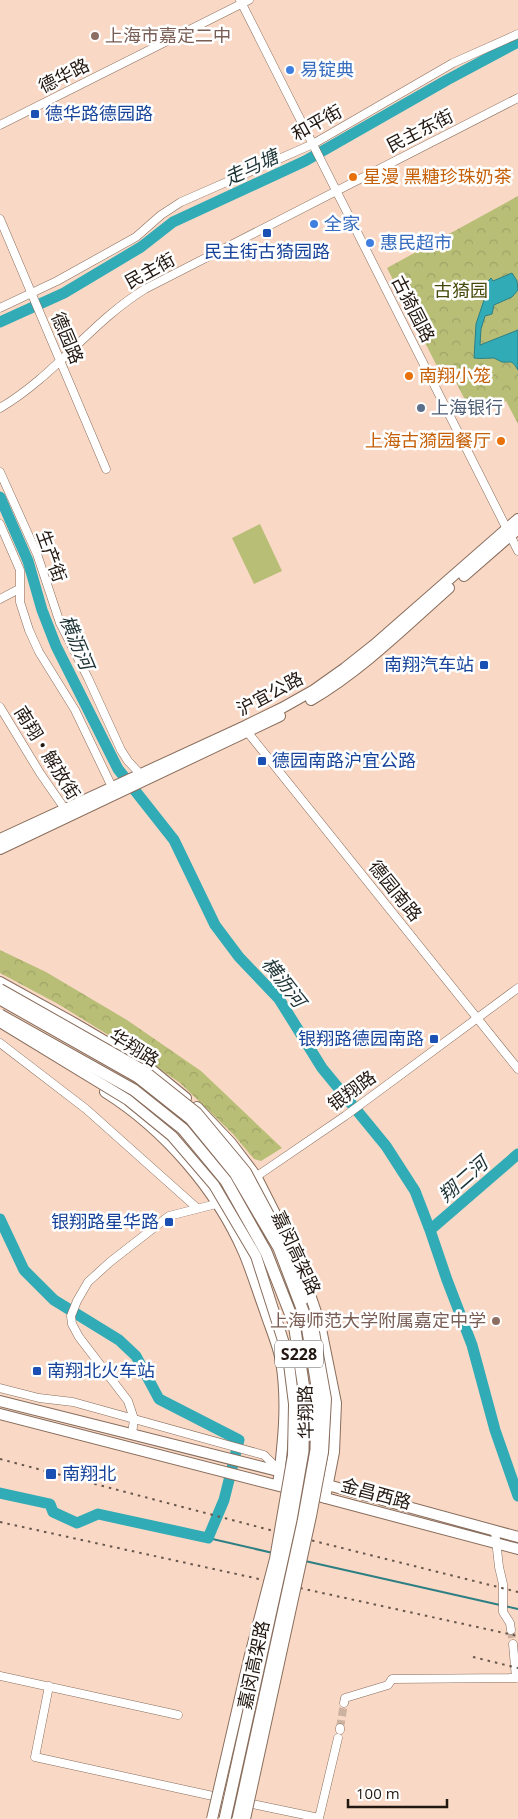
<svg xmlns="http://www.w3.org/2000/svg" width="518" height="1819" viewBox="0 0 518 1819" font-family="'Open Sans','Noto Sans SC',sans-serif">
<defs>
<pattern id="forest-crowns" width="20" height="18" patternUnits="userSpaceOnUse" patternTransform="scale(1.25)"><rect width="20" height="18" fill="#b9be77"/><path d="M2 6a3 3 0 1 1 6 0M12 15a3 3 0 1 1 6 0" fill="none" stroke="#9fa366"/></pattern>
</defs>
<rect width="100%" height="100%" fill="#f9d9c5"/>
<path fill="url(#forest-crowns)" d="M518,196V424L506,401L485,411L479,400L468,406L451,372L442,376L387,268Z
M0,950L46,972L127,1020L201,1071L282,1148L261,1161L254,1159L233,1134L180,1083L136,1052L58,1004L0,973Z"/>
<path fill="#b9be77" d="M260,524L282,571L254,584L232,538Z"/>
<path fill="#31abb6" stroke="#2d7f84" d="M512,273L517,281L518,290L512,297L494,305L492,314L485,316L481,329L480,345L518,330V370C511,359 512,363 502,362C499,361 497,359 494,358C490,358 480,359 474,358L476,324L485,297L484,292L487,289L486,283L491,278L493,281Z"/>
<g fill="none" stroke-linecap="round" stroke-linejoin="round">
<path stroke="#2d7f84" stroke-width="2" d="M208,1538L273,1553
M305,1561L500,1605
M505,1606L518,1609"/>
<path stroke="#31abb6" stroke-width="11" d="M0,322L64,293L141,247L173,222L305,161L447,80L518,42
M0,497L28,561L42,610L56,646L118,769L174,840L215,925L239,957L279,999L322,1068L386,1146L415,1191L430,1230L447,1280L472,1345L495,1430L518,1496
M0,1219L24,1270L54,1300L119,1340L136,1356L159,1399L239,1440L224,1500L208,1538L98,1514L77,1523L53,1512L50,1504L0,1493
M430,1230L518,1154"/>
<path stroke="#ceb2a1" stroke-width="8" stroke-dasharray="8 4" stroke-linecap="butt" d="M511,1630L513,1644
M340,1728L344,1703"/>
<g stroke="#896d5c" stroke-width="9">
<path id="minor" d="M240,0L518,551
M0,125L249,0
M0,219L106,469
M0,308L57,281L136,237L161,215L181,202L313,144L453,63L518,34
M0,408C55,376 91,322 145,289L518,98
M0,472L37,554L60,623L88,678L121,750L128,761L143,777
M0,524L20,570V602L29,630L39,652L75,710L112,787
M0,599L19,589
M0,707L40,773L67,812
M245,729L518,1069
M0,1043L86,1109L197,1208
M0,1388L39,1398L73,1402L264,1455L280,1471
M132,1434L134,1419L128,1401L79,1337L72,1324L71,1316L77,1301L88,1282L110,1262L169,1216L216,1204L345,1116L518,988
M495,1531L499,1567L503,1584V1612L510,1623L511,1630
M0,1676L178,1715
M49,1686L35,1757L222,1798
M344,1703L345,1698L388,1685L392,1679L516,1678L513,1644
M340,1730V1728
M243,1802L319,1818L338,1738"/>
</g>
<g stroke="#896d5c" stroke-width="12">
<path id="major" d="M464,576L518,529
M311,700C362,670 405,627 449,588
M0,839L243,727L282,708L314,690L345,668L374,645L518,519
M0,849L280,716
M0,982L74,1023L147,1066L186,1098
M105,1092C164,1129 217,1190 244,1253C252,1272 258,1292 265,1311C270,1327 278,1344 281,1361C288,1403 283,1444 278,1485
M197,1107L231,1143L256,1176L298,1259L320,1324L336,1403L334,1452L325,1498
M0,1401L286,1473
M0,1414L283,1487
M324,1484L518,1537
M318,1496L518,1549"/>
</g>
<use href="#minor" stroke="#fff" stroke-width="8"/>
<use href="#major" stroke="#fff" stroke-width="10"/>
<path stroke="#68564b" stroke-width="2" stroke-dasharray="2.5 5" stroke-linecap="butt" d="M0,1459L270,1530L518,1592
M0,1522L518,1636
M473,1657L518,1668"/>
<g stroke="#896d5c" stroke-width="12" stroke-linecap="butt">
<path id="major-bridge" d="M0,989L143,1070L197,1113L246,1172L286,1247L304,1299
M0,1022L128,1100L172,1136L214,1185L256,1256L288,1356L294,1404L293,1455L275,1559L249,1659L212,1819
M245,1819L311,1516L323,1452L326,1399L314,1332"/>
</g>
<g stroke="#896d5c" stroke-width="13" stroke-linecap="butt">
<path id="highway-bridge" d="M0,999L138,1077L191,1119L235,1173L279,1248L306,1319L317,1386L316,1450L303,1522L238,1819
M0,1015L134,1090L183,1129L226,1181L266,1252L294,1323L304,1389L303,1451L291,1520L225,1819"/>
</g>
<use href="#major-bridge" stroke="#fff" stroke-width="10"/>
<use href="#highway-bridge" stroke="#fff" stroke-width="11"/>
</g>
<g fill="#8d6e63" stroke="#fff" stroke-width="2">
<circle cx="95" cy="36" r="5"/>
<circle cx="496" cy="1321" r="5"/>
</g>
<g fill="#3f7fe0" stroke="#fff" stroke-width="2">
<circle cx="290" cy="70" r="5"/>
<circle cx="314" cy="224" r="5"/>
<circle cx="370" cy="243" r="5"/>
</g>
<g fill="#1a4fb4" stroke="#fff" stroke-width="2">
<rect x="30" y="109" width="10" height="10" rx="2.5"/>
<rect x="262" y="228" width="10" height="10" rx="2.5"/>
<rect x="479" y="660" width="10" height="10" rx="2.5"/>
<rect x="257" y="756" width="10" height="10" rx="2.5"/>
<rect x="429" y="1034" width="10" height="10" rx="2.5"/>
<rect x="164" y="1217" width="10" height="10" rx="2.5"/>
<rect x="32" y="1366" width="10" height="10" rx="2.5"/>
<rect x="45" y="1468" width="12" height="12" rx="2.5"/>
</g>
<g fill="#e8710a" stroke="#fff" stroke-width="2">
<circle cx="353" cy="177" r="5"/>
<circle cx="409" cy="376" r="5"/>
<circle cx="501" cy="441" r="5"/>
</g>
<circle fill="#5c6f8a" stroke="#fff" stroke-width="2" cx="421" cy="408" r="5"/>
<g text-anchor="middle" stroke-width="5" stroke-linejoin="round" paint-order="stroke">
<rect fill="#fff" stroke="#655d58" stroke-width="1" x="275" y="1340.5" width="48" height="27" rx="4"/>
<g font-size="16" font-weight="bold" fill="#231811">
<text x="299" y="1360">S228</text>
</g>
<g font-size="18" fill="#785e54" stroke="#fff" text-anchor="start">
<text x="105" y="42">上海市嘉定二中</text>
<text x="486" y="1327" text-anchor="end">上海师范大学附属嘉定中学</text>
</g>
<g font-size="18" fill="#366cbe" stroke="#fff" text-anchor="start">
<text x="300" y="76">易锭典</text>
<text x="324" y="230">全家</text>
<text x="380" y="249">惠民超市</text>
</g>
<g font-size="18" fill="#231811" stroke="#fff">
<text transform="translate(64 76) rotate(-27)" y="6">德华路</text>
<text transform="translate(317 123) rotate(-29)" y="6">和平街</text>
<text transform="translate(420 131) rotate(-27)" y="6">民主东街</text>
<text transform="translate(150 271) rotate(-29)" y="6">民主街</text>
<text transform="translate(413 309) rotate(63)" y="6">古猗园路</text>
<text transform="translate(67 338) rotate(67)" y="6">德园路</text>
<text transform="translate(51 556) rotate(70)" y="6">生产街</text>
<text transform="translate(270 694) rotate(-28)" y="6">沪宜公路</text>
<text transform="translate(47 753) rotate(58)" y="6">南翔 • 解放街</text>
<text transform="translate(395 891) rotate(51)" y="6">德园南路</text>
<text transform="translate(134 1048) rotate(32)" y="6">华翔路</text>
<text transform="translate(352 1091) rotate(-36)" y="6">银翔路</text>
<text transform="translate(296 1253) rotate(65)" y="6">嘉闵高架路</text>
<text transform="translate(306 1412) rotate(-91)" y="6">华翔路</text>
<text transform="translate(376 1494) rotate(15)" y="6">金昌西路</text>
<text transform="translate(254 1665) rotate(-78)" y="6">嘉闵高架路</text>
</g>
<g font-size="18" fill="#164399" stroke="#fff" text-anchor="start">
<text x="45" y="120">德华路德园路</text>
<text x="267" y="258" text-anchor="middle">民主街古猗园路</text>
<text x="474" y="671" text-anchor="end">南翔汽车站</text>
<text x="272" y="767">德园南路沪宜公路</text>
<text x="424" y="1045" text-anchor="end">银翔路德园南路</text>
<text x="159" y="1228" text-anchor="end">银翔路星华路</text>
<text x="47" y="1377">南翔北火车站</text>
<text x="62" y="1480">南翔北</text>
</g>
<g font-size="18" fill="#c56008" stroke="#fff" text-anchor="start">
<text x="363" y="183">星漫 黑糖珍珠奶茶</text>
<text x="419" y="382">南翔小笼</text>
<text x="491" y="447" text-anchor="end">上海古漪园餐厅</text>
</g>
<g font-size="18" fill="#46490a" stroke="#fff">
<text x="461" y="297">古猗园</text>
</g>
<g font-size="18" fill="#4e5e75" stroke="#fff" text-anchor="start">
<text x="431" y="414">上海银行</text>
</g>
<g font-size="19" font-style="italic" fill="#1d3234" stroke="#fff">
<text transform="translate(251 167) rotate(-25)" y="7">走马塘</text>
<text transform="translate(77 642) rotate(67)" y="7">横沥河</text>
<text transform="translate(284 982) rotate(52)" y="7">横沥河</text>
<text transform="translate(463 1179) rotate(-41)" y="7">翔二河</text>
</g>
</g>
<path d="M348 1799v8h99v-8" fill="none" stroke="#231811" stroke-width="2.5"/>
<text x="356" y="1799" font-size="15" fill="#231811" stroke="#ffffff" stroke-width="4" paint-order="stroke">100 m</text>
</svg>
